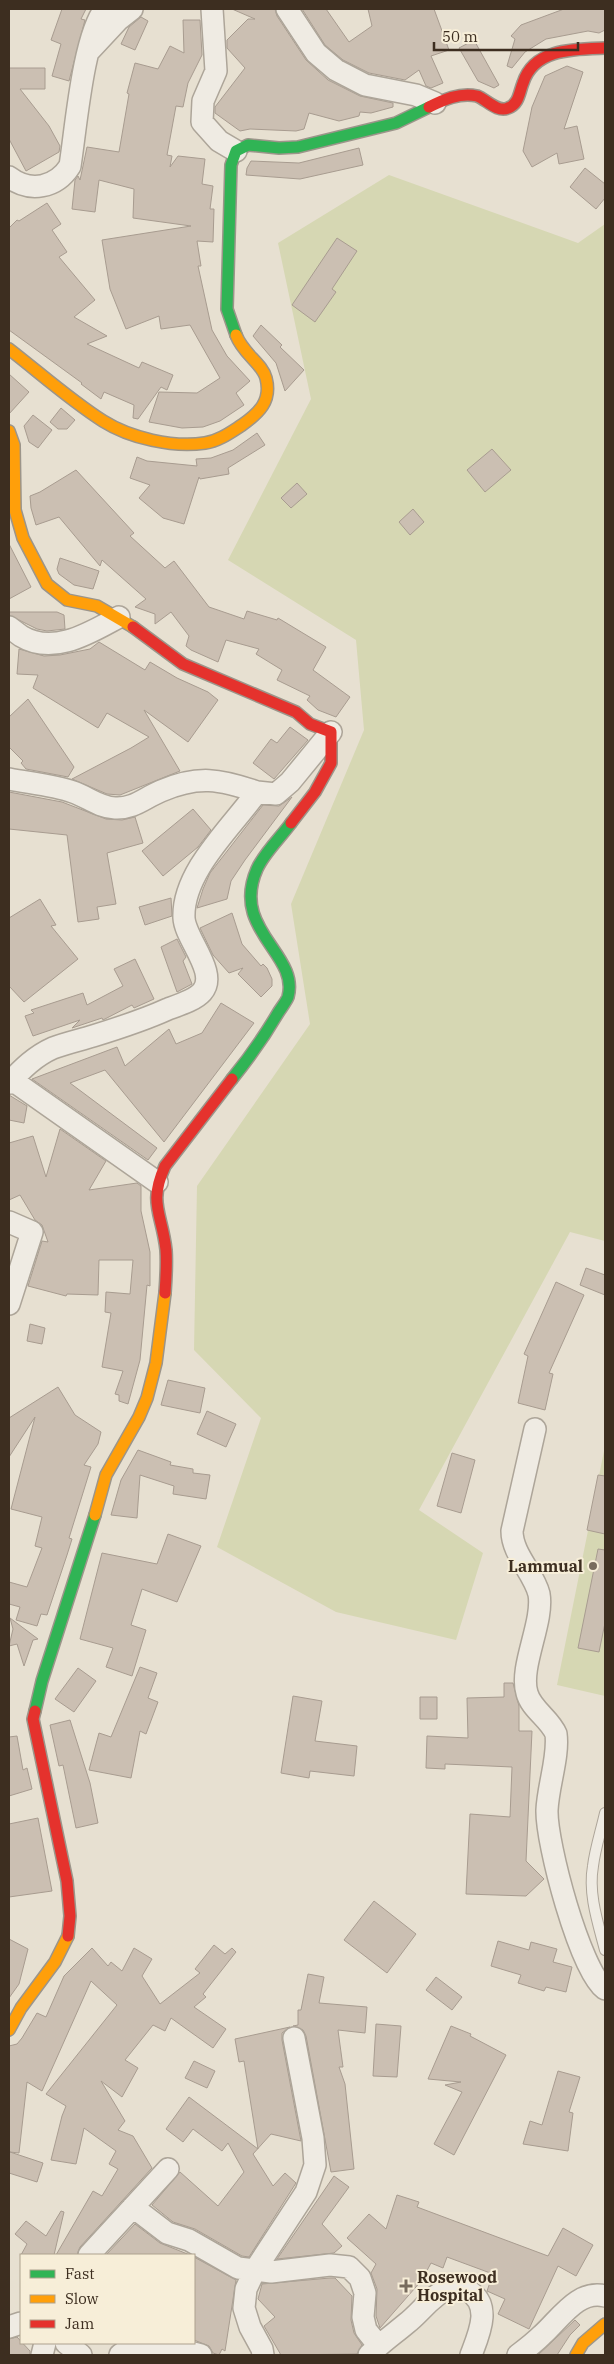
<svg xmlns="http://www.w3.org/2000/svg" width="614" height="2364" viewBox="0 0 614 2364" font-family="'IBM Plex Serif',serif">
<rect width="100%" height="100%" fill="#e7e0d1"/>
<path fill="#d6d7b3" d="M389,175L578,243L605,224V1241L570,1232L419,1510L483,1553L456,1640L336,1612L217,1547L261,1418L194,1350L197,1186L310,1024L291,904L364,730L356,640L228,560L311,399L278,243Z
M605,1446V1696L557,1685Z"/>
<path fill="#cbbfb2" stroke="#a89c90" d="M62,9H86L81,19L85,20L69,81L52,76L61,44L51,40Z
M232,9H275L277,16L306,60L328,80L360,96L393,103V107L371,113L360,112L359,116L339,121L309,113L304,129L296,131L250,129L240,131L215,113V107L245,68L227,48V40L248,19H255Z
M302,9H326L349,42L372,26L368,9H434L449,50L431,56L443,83L431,88L426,86L419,70L405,80L369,73L343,60L325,45Z
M564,9H605V30L599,33L588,31L546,39L525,52L512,68L507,66L515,39L511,36L521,25Z
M141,17L148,21L135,50L121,44L129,27Z
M183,20H200L202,55L188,83L183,107L176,106L167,155L172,156L170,167L178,156L205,159L202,184L213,186L210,209H214L213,242L197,241L201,266H198L212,330L227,356L250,381L236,393L244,405L220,421L203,427L182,428L149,422L159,392L197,393L220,378L190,325L161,329L159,316L126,329L110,289L102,240L191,226L133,218L134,189L99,180L95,212L72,209L75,180L78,176L80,180L87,147L119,152L129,94L127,93L135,63L158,69L170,46L184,53Z
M474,40L499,85L494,88L478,81L459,48Z
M567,66L583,72L564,129L577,126L584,159L559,164L557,153L532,167L523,151L532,107L545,76Z
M9,68H45V89H20L49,126L60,146L59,152L26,171L9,139Z
M359,148L363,165L300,179L246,175L247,168L251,161L299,163Z
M585,168L605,184V198L596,209L570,187Z
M47,203L61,224L52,230L67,252L59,257L95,300L74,317L107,336L87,344L139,368L142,362L173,375L167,390L161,387L138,419L133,418L134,405L104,392L101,399L81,384L82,383L9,330V228L17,220L19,221Z
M337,238L357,251L332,289L336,292L315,322L292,305Z
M261,325L282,345L280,347L304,370L285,391L276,363L253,336Z
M9,374L29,392L9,414Z
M61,408L75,420L67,429H58L50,422Z
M33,415L52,430L38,448L29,442L24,426Z
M257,433L265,445L228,468L229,474L200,479L199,477L184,524L163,518L139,498L150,485L130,478L137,457L147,461L197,466L196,459L211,458L233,450Z
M492,449L511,470L485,492L467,470Z
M76,470L134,533L130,536L165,568L174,561L209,607L244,619L247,611L277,620L278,618L326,647L313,670L350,697L336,717L318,710L307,700L310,696L277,680L282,670L256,654L259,649L226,640L218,662L191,650L186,646L189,636L171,612L155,624V614L135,607L146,599L102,560L100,566L59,517L36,525L31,508L30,496L40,492Z
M297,483L307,494L291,508L281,498Z
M413,509L424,522L410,535L399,522Z
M9,544L31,587L9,599Z
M60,558L99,571L93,589L74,585L59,574L57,569Z
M9,612H57L64,615L65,629L47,631L37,629L9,615Z
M99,642L145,670L150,662L177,678L208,692L218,700L188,742L144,710L180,771L120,795L107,794L72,779L131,748L149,737L107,713L98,728L33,688L38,675L17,674L19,649L44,656L60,655L90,649Z
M28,699L74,767L68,777L26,769L21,763L23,761L9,747V717Z
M290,727L308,740L274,779L253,763L271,739L277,743Z
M9,792L62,802L106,819L122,820L135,817L143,843L107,853L116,904L97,907L99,919L78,922L67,835L9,829Z
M292,797L245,860L231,881L227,899L197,908L203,889L210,873L263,805L279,806Z
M193,809L211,830L198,847L163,876L142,851Z
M171,898L172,916L145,925L139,907Z
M40,899L56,925L51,926L78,959L24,1002L9,986V918Z
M232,913L242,944L261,966L263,964L267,968L272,979V986L261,997L238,974L243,968L229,973L213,955L200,928Z
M177,939L186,957L183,961L192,984L177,992L161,947Z
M135,959L154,999L134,1008L132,1005L103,1020L102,1018L72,1028L80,1020L33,1036L25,1016L34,1013L31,1010L83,993L87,1005L123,986L114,969Z
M221,1003L254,1023L164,1142L105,1070L70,1083L157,1148L148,1160L32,1079L117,1047L125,1066L169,1029L176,1044L202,1033Z
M9,1095L27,1106L24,1123L9,1120Z
M60,1129L106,1161L89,1190L137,1183L141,1186V1211L150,1252V1286L147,1285L140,1360L128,1404L119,1401V1395L115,1394L123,1371L102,1367L111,1313L105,1312L106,1292L130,1294L133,1260H99L98,1295L67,1294L66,1296L28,1286L42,1241L48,1242L42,1225L35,1220L20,1195L9,1200V1143L33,1136L46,1177Z
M586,1268L605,1275V1295L580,1285Z
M556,1282L584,1295L549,1373L553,1374L545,1410L518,1403L528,1356L524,1354Z
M30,1324L45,1328L42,1344L27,1341Z
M168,1380L205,1388L200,1413L161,1405Z
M58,1387L75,1415L101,1432L98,1444L84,1465L91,1467L69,1538L72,1539L67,1555L47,1615L41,1614L37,1626L16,1620L20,1607L9,1604V1582L27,1587L42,1548L35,1546L42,1517L11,1509L35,1417L9,1457V1418Z
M207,1411L236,1424L226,1447L197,1434Z
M138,1450L171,1462L170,1465L193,1469V1473L210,1475L206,1499L173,1494L174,1486L140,1475L137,1518L111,1515L121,1480Z
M452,1453L475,1460L461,1513L437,1506Z
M598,1475L605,1476V1534L587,1530Z
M168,1534L201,1546L177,1602L142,1589L131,1625L146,1630L132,1676L106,1667L113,1648L80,1639L102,1553L157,1564Z
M598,1549L605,1550V1623L599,1652L578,1648Z
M10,1618L38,1639L33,1640L24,1666L17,1644L9,1646L13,1629Z
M140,1667L157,1673L148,1698L158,1702L146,1734L140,1731L131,1778L89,1770L99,1733L111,1737Z
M78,1668L96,1681L74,1712L55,1699Z
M504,1683H513L519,1706V1731H532L526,1861L544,1879L526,1896L466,1894L470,1814L510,1817L512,1767L445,1764V1769L426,1768L427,1736L468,1738L467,1698L504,1697Z
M293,1696L322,1701L315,1741L357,1746L354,1776L310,1771L309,1778L281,1773Z
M420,1697H437V1719H420Z
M70,1720L90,1783L98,1823L76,1828L63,1765L59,1766L50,1725Z
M17,1736L23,1770L27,1768L32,1789L9,1796V1737Z
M38,1818L52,1891L9,1897V1824Z
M374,1901L416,1934L387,1973L344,1940Z
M9,1939L28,1949L19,1984L9,1998Z
M498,1941L529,1950L531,1942L557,1949L553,1962L572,1967L566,1992L546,1987L544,1991L518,1983L521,1975L491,1966Z
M214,1945L225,1954L232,1948L236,1952L203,1994L206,1997L194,2007L226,2029L213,2048L171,2018L165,2031L153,2025L125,2060L138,2068L122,2097L101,2081L125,2121L118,2130L133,2136L152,2168L80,2247L77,2255H56L93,2191L102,2196L118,2169L109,2164L116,2151L84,2128L76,2164L51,2160L62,2116L66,2106L46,2094L117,2005L91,1981L42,2091L27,2082L19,2153L10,2152L43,2163L37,2182L9,2173V2046L17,2044L22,2038L37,2013L46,2017L64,1976L92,1948L108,1966L111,1962L122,1971L134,1948L152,1959L142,1976L160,2004L200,1973L195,1969Z
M308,1974L324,1977L319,2003L367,2007L365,2033L338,2030L343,2067H339L345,2084L354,2169L331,2172L306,2036L303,2030L293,2026L298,2025V2010H301Z
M436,1977L462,1997L452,2010L426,1990Z
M376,2024L401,2026L397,2077L373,2076Z
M451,2026L471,2034L470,2036L506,2055L454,2155L434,2144L462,2092L445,2085L461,2082L428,2079Z
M290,2027L282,2033V2040L301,2141L271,2134L253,2154L273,2186L285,2173L296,2183L249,2257L242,2256L195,2229L173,2222L152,2205L180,2172L218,2206L244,2172L228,2143L222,2151L193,2129L183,2142L166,2129L189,2097L258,2149L244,2061L239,2062L235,2039Z
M194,2061L215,2071L207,2088L185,2078Z
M558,2071L580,2077L569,2112L573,2113L568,2151L523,2144L530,2121L542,2125Z
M334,2176L349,2187L322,2224L342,2246L334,2253L277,2259Z
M397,2195L419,2202L417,2207L548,2256L563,2228L593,2245L576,2276L558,2266L529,2329L498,2314L505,2299L487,2291L493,2274L447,2257L443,2268L431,2263L422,2280L380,2328L376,2316L377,2289L371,2273L376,2264L347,2238L369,2214L386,2229Z
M61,2211L64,2212L54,2255H21L27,2244L15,2234L26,2221L46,2236Z
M135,2224L160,2243L190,2255H106Z
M194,2257L236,2280L225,2351L222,2349L219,2355L213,2353L209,2346L194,2340Z
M330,2278H335L352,2296L351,2320L354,2333L362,2345L357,2354L281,2355L264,2326L275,2317L258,2299L262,2284Z
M575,2320L580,2325L570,2335L557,2355H538Z
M17,2337L30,2351V2355H9V2339Z"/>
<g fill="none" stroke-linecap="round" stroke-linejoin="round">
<g stroke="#ada599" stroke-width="12">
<path id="lane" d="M605,1813C601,1831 595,1849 593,1866C588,1894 598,1923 605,1950"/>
</g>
<g stroke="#ada599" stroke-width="24">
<path id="street" d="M212,9L216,71L203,101L202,122L219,141L236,151
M287,9L316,53L336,70L365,85L416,95L435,103
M90,50L118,20L132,9
M9,177C30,193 56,188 70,166C76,128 83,37 105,9
M9,627C13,630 17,633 21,636C54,656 91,632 119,617
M9,779C29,783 53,785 73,792C88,797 98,807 115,808C134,809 144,798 161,791C198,775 220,779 257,792
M12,1080L157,1182
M9,1083C22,1069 35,1056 53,1048C66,1043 80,1040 93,1036C119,1028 144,1020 168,1009C179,1005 195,1000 202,992C219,973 185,939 184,918C182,872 232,827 257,792L276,794L290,782L331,732
M9,1222L32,1232L9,1304
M535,1429L512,1531C512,1554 534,1573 539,1594C544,1622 519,1667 527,1693C531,1709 550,1719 556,1734C559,1756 548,1786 547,1810C546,1843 580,1970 605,1989
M133,2207L167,2233L189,2240L238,2268L271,2272L330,2265L349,2267L360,2278L365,2293L363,2317L366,2330L378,2345
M89,2255L168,2169
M9,2327L21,2323
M66,2343L81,2355
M42,2355L45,2343
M120,2355L136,2344L166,2346L201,2355
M263,2355L262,2349L250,2327L244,2308L246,2289L255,2270L306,2192L315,2165L313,2138L294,2038
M369,2355C381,2343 394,2334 407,2323C421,2312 432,2295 449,2288C455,2285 461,2287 467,2290C493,2304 479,2334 471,2355
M518,2355C526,2349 535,2342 542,2335C560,2319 578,2289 605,2296"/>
</g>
<g stroke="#9c958a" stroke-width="14">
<path id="fast" d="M236,335L227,309L231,165L236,151L248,145L279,148L298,147L396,123L429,107
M232,1079C249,1058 264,1037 278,1013C281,1008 286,1002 288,997C300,954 230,930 257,869C264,853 281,837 291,823
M35,1711L42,1681L95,1515"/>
</g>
<g stroke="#9c958a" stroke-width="14">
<path id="slow" d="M9,349C40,373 70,400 103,421C130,438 173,448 205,443C219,441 231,432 242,425C259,413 272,401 266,378C262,363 243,354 236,335
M9,431L14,445L15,510L23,538L47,584L67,600L97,606L133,627
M95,1515L106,1475L139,1417L147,1398L156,1363L165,1293
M9,2030L21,2008L55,1962L68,1936
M576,2355L583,2343L605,2324"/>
</g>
<g stroke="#9c958a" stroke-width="14">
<path id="jam" d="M429,107C443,100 460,92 477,96C486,99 497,113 508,108C519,104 519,93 523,83C534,48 575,49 605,48
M133,627L183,664L296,712L310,724L331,732V763L315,792L291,823
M165,1293C166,1279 167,1264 166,1250C162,1213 148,1204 165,1166L232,1079
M35,1711L33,1719L67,1881L70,1916L68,1936"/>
</g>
<use href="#lane" stroke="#efebe3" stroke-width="10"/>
<use href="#street" stroke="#efebe3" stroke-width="21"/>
<use href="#fast" stroke="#30b455" stroke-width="11"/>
<use href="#slow" stroke="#ff9f0a" stroke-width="11"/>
<use href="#jam" stroke="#e5322d" stroke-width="11"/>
</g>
<g fill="#786c5e" stroke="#f7eed8" stroke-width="2">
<circle cx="593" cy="1566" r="5"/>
<path d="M403.5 2278.5h5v5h5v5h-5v5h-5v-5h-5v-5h5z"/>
</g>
<g text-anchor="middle" stroke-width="4" stroke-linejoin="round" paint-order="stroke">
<g font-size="16" font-weight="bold" fill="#3d2e20" stroke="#f7eed8" text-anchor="end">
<text x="583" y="1572">Lammual</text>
<text x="417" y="2283" text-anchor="start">Rosewood<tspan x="417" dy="18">Hospital</tspan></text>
</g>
</g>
<rect width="614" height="2364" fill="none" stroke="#3d2e20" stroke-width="20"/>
<rect x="20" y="2254" width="175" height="90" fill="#f7eed8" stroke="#ada18e"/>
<rect x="30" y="2270" width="25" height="8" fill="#30b455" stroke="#ada18e"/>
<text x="65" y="2279" font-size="15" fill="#3d2e20">Fast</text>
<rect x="30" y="2295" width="25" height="8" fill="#ff9f0a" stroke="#ada18e"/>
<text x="65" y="2304" font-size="15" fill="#3d2e20">Slow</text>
<rect x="30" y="2320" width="25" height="8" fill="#e5322d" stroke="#ada18e"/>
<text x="65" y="2329" font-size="15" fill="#3d2e20">Jam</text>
<path d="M434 42v8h144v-8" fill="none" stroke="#3d2e20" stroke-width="2.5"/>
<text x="442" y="42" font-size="15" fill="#3d2e20" stroke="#f7eed8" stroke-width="4" paint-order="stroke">50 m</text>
</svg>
